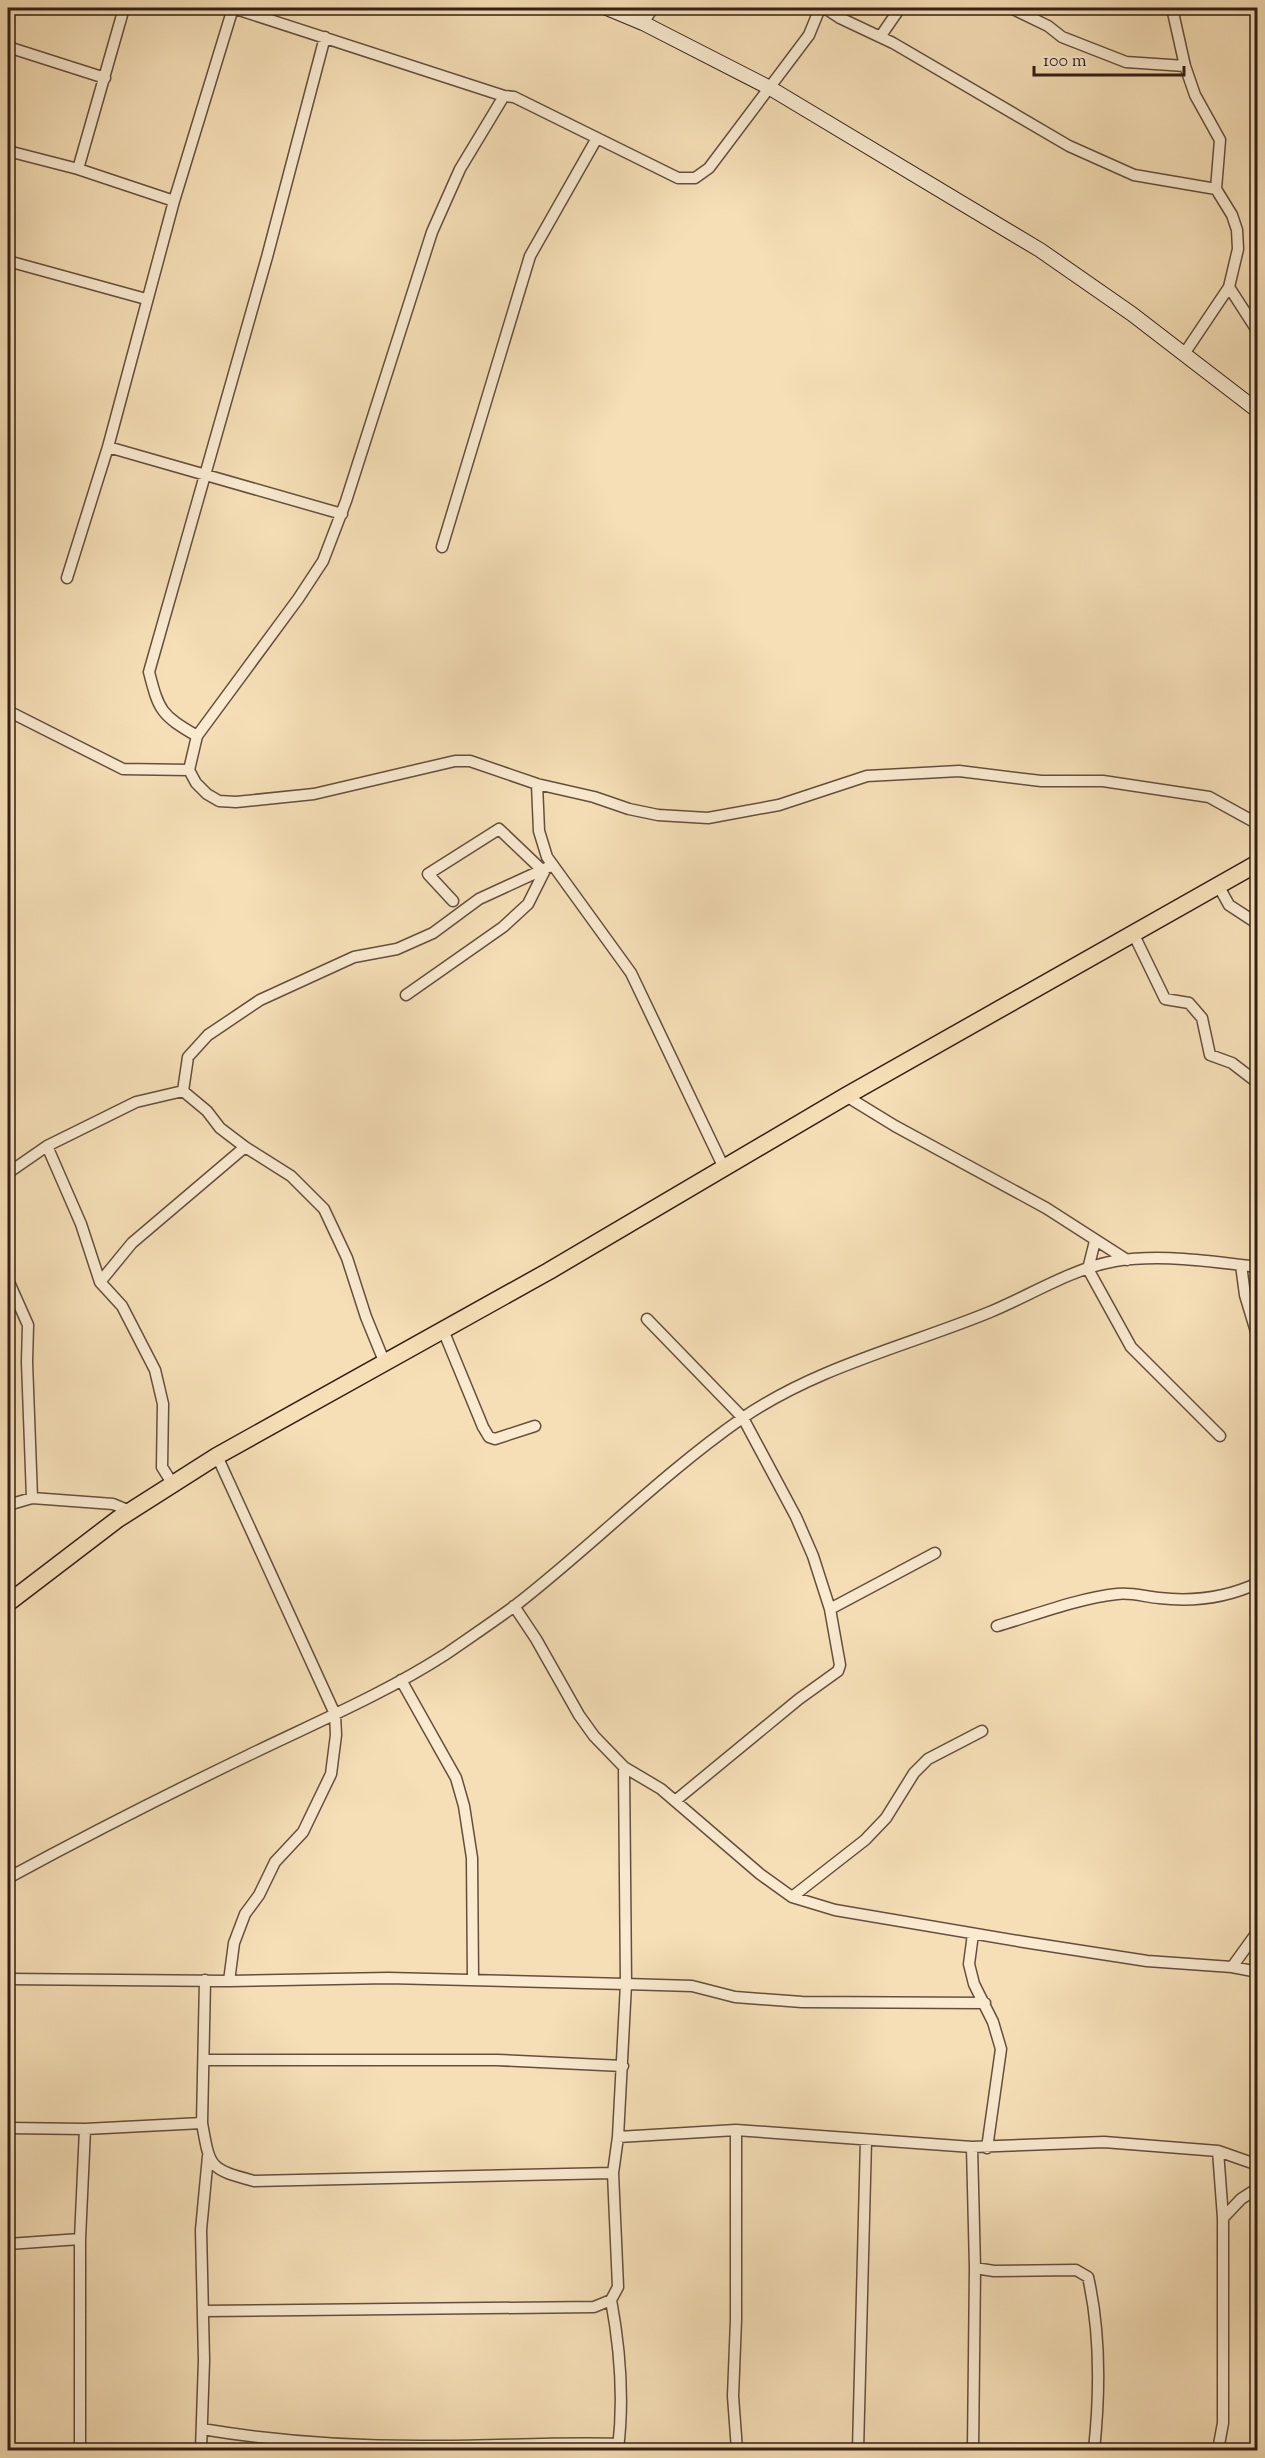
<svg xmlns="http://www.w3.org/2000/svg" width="1265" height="2458" viewBox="0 0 1265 2458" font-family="'Sorts Mill Goudy',serif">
<rect width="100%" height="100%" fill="#f6dfb7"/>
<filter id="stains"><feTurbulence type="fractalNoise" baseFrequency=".00333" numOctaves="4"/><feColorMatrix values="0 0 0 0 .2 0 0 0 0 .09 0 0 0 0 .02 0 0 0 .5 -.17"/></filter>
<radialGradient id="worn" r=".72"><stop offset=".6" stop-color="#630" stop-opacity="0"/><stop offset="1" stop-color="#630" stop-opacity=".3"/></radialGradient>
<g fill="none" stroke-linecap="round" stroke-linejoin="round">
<g stroke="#644f3d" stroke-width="13">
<path id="minor" d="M825,8L840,18L893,43L1069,146L1134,175L1216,189
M1011,8L1048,26L1062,37L1126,62L1185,66
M1172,8L1185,66L1195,95L1220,140L1216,189L1232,215L1237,230L1238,249L1229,287L1184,354
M643,23L653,8
M880,37L900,8
M8,47L105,78
M8,151L78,169L174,201
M78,169L124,8
M8,261L146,299
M1229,287L1258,332
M108,447L342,514
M442,547L530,256L597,138
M67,578L108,447L174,201L233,8L504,96
M8,711L123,769L189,770
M197,736C161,715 159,711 149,672L267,257L325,37
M537,784L594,797L629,809L658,815L708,818L779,805L867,776L959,771L1041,781H1103L1209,797L1258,824
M1218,885L1229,905L1258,924
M453,901L428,874L499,829L542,870
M1133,933L1165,999L1189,1003L1202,1018L1210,1055L1232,1063L1258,1083
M406,995L503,927L528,904L546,868
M846,1096L895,1126L1046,1208L1127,1260
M47,1146L81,1224L100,1282L122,1306L155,1370L163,1404L162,1467L172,1483
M724,1168L631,973L547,857L539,831L537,784L470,761H455L314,794L236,802L219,801L207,794L196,783L189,770L197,736L298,599L323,561L346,501L432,232L460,169L504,96L514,97L678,178H695L709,168L809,35L820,8
M8,1173L47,1146L136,1102L183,1091
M1095,1241L1088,1269L1131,1347L1220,1436
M1241,1265L1245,1295L1258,1338
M8,1280L28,1325L27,1362L32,1498
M100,1282L132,1243L245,1147
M647,1319L743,1418L796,1517L813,1556L830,1609L840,1665L838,1671L799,1699L675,1801
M443,1330L483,1427L489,1437L495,1439L535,1426
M384,1361L366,1317L347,1258L324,1209L291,1176L245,1147L220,1128L207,1111L183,1091L188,1057L208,1035L260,1000L354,957L397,949L433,933L479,899L553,865
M217,1456L335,1714L336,1735L331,1774L303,1832L275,1862L259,1895L245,1914L234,1943L229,1981
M8,1505L32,1498L113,1504L130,1511
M514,1606L536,1639L579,1715L594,1736L624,1767L661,1789L760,1874L792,1897L835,1910L1024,1942L1147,1961L1232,1967L1258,1972
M830,1609L935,1553
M997,1626C1035,1615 1079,1598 1117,1594C1131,1592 1146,1597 1159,1598C1193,1602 1226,1598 1258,1583
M401,1680L456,1778L464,1806L472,1858L473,1980
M8,1878C87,1835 168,1794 249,1755C315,1723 384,1694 446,1654C469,1638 493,1622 516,1605C593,1545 661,1475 741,1419C816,1367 907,1346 990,1312C1031,1295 1071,1269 1115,1261C1161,1254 1211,1261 1258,1267
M792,1897L865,1840L886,1818L914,1773L928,1759L982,1731
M973,1934L969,1964L974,1984L993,2022L1001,2049L987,2148
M1232,1967L1258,1931
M8,1979L229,1981L388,1978L626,1984L692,1986L735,1997L802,2002L985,2003
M204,2060H497L623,2066
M202,2123L205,1980
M8,2128L85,2129L202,2123C210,2168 209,2169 254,2181L613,2173
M736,2130V2320L733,2396L737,2450
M618,2137L736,2130L972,2147
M1218,2151L1258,2165
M1223,2218L1241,2199L1258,2188
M8,2244L80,2239
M611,2300C620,2348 624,2400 618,2449
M203,2311L594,2307L611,2300L618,2287L613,2173L618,2137L626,1984L624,1767
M202,2429C280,2442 360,2447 440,2446C499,2446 559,2442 619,2444
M80,2450V2239L85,2129
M201,2450L204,2360L201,2230L208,2156
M858,2450L866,2140
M973,2450L975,2268
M1094,2450C1100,2393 1101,2334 1088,2277L1076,2270L994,2271L975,2268L972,2147L1104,2142L1218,2151L1223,2218V2423L1218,2450"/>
</g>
<g stroke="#331f14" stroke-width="16">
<path id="secondary" d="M607,8L643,23L770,88L1040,250L1132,314L1258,411"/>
</g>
<g stroke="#331f14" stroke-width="19">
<path id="primary" d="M8,1603L118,1519L217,1456L549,1271L846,1096L1258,863"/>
</g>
<use href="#minor" stroke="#f9ead0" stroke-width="10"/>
<use href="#secondary" stroke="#f9ead0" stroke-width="14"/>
<use href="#primary" stroke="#f6dfb7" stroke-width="16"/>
</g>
<rect width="1265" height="2458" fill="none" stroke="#f6dfb7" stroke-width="30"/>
<rect x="9" y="9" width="1247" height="2440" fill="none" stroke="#331f14" stroke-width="3"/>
<rect x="15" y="15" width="1235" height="2428" fill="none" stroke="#331f14" stroke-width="1.5"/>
<path d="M1034 66v9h150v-9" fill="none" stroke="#331f14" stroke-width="3"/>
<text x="1043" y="66" font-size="18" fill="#331f14" stroke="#f9ead0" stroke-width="4.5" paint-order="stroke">100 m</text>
<rect width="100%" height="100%" filter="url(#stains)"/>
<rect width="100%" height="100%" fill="url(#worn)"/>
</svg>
